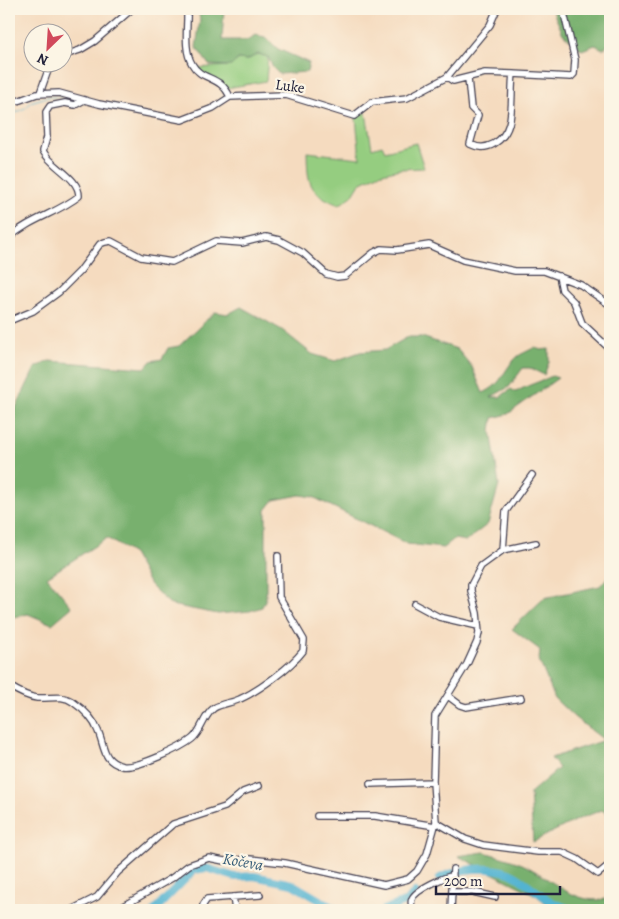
<svg xmlns="http://www.w3.org/2000/svg" width="619" height="919" viewBox="0 0 619 919" font-family="Alegreya,serif">
<rect width="100%" height="100%" fill="#fcf5e5"/>
<filter id="ink" filterUnits="userSpaceOnUse"><feTurbulence type="fractalNoise" baseFrequency=".02" numOctaves="2"/><feDisplacementMap in="SourceGraphic" scale="10" xChannelSelector="R" yChannelSelector="G"/><feConvolveMatrix kernelMatrix="1 2 1 2 8 2 1 2 1" color-interpolation-filters="sRGB"/></filter>
<filter id="wash" filterUnits="userSpaceOnUse"><feTurbulence type="fractalNoise" baseFrequency=".0096" numOctaves="4" result="noise"/><feDisplacementMap in="SourceGraphic" scale="20" xChannelSelector="R" yChannelSelector="G"/><feGaussianBlur stdDeviation="1.12" result="paint"/><feColorMatrix in="noise" values="0 0 0 0 0 0 0 0 0 0 0 0 0 0 0 0 0 1.4 0 .05"/><feComposite in="paint" operator="in"/></filter>
<g filter="url(#wash)">
<rect width="100%" height="100%" fill="#f5dbbf"/>
<path fill="#95cd80" stroke="#5c785e" d="M258,54L268,57L266,81L227,88L194,68L230,66L239,59L247,60Z
M363,111L366,113L372,148L382,145L385,151L416,143L424,168L400,169L378,174L360,183L352,196L339,205C307,192 308,183 307,152L360,158L356,118Z"/>
<path fill="#78b06e" stroke="#4d6954" d="M198,9H224L222,40H248L255,35L265,37L278,49L309,63L307,72L279,74L273,68L268,57L258,54L247,60L238,59L231,66L209,65L196,47L200,20Z
M552,9H610V44L603,49L595,45L582,50L563,34Z
M241,307L282,330L312,354L335,361L360,352L385,350L408,337H422L457,349L472,367L483,393C503,384 502,372 515,359C519,354 529,351 535,347L540,350L549,349V362L544,375L530,368H523L509,387L491,397H500L511,389L516,392C529,384 540,382 552,376L558,378L508,414L493,418L491,430L499,485L488,524L466,541L454,539L443,548L407,544L313,497L300,495L274,500L266,510V598L262,607L250,611L218,614L171,605L150,585L133,554L107,538L47,577L72,607L52,624L28,614L9,618V422L35,368L49,361L145,368L151,361L162,359L168,348L179,346L215,312L228,314Z
M610,574V830L608,815L602,810L576,820L533,842L530,793L559,768L551,758L604,740L574,717L555,699L539,660L540,650L512,629L544,598L600,586Z
M484,852C497,856 510,859 522,864C551,877 575,908 610,898V910H554L536,895L458,856Z"/>
<g fill="none" stroke-linecap="round" stroke-linejoin="round">
<path stroke="#52b3d1" stroke-width="1" d="M9,116L27,107L30,102L47,97H62"/>
<path stroke="#52b3d1" stroke-width="8" d="M440,878C451,872 461,870 474,869C513,867 518,878 547,899C554,904 564,907 572,910
M155,910L194,870L206,868L235,877L254,876L292,884L337,910
M384,910L407,901L415,892"/>
</g>
</g>
<g filter="url(#ink)">
<g fill="none" stroke-linecap="round" stroke-linejoin="round">
<g stroke="#423e4f" stroke-width="8">
<path id="minor" d="M187,9C188,25 183,49 192,64C201,81 221,75 230,97
M62,56L80,50L95,41L132,9
M447,77L453,81L485,73L513,74
M468,79L471,108L478,115L470,144C487,153 504,141 509,124C513,111 511,88 513,74L571,77L574,74L575,60L563,9
M40,93L51,62
M9,104L37,94L59,93L99,104L182,120L213,108L230,97L286,95L354,116L372,102L407,98L447,77L490,25L497,9
M9,238C29,219 58,213 79,196C79,177 52,168 43,151L47,137L46,112L50,106L65,103L75,105L84,100
M559,276L562,290L574,302L582,323L610,349
M9,321L33,311L59,292L80,271L100,244L105,242L111,241L141,257L172,262L216,241L242,243L266,237L279,240L303,253L326,274L337,277L345,276L373,253L381,249L397,250L429,245L463,260L515,271H544L581,285L610,305
M503,550L506,511L532,475
M415,604L439,617L478,626
M9,686C17,691 27,697 37,698C50,699 62,694 73,702C83,709 94,720 98,731C105,746 102,761 122,766C136,769 181,748 192,739C202,731 203,716 214,708C222,703 232,703 240,699C258,691 291,667 303,651L304,640L279,597L278,556
M448,696L460,705L466,707L521,698
M370,784L433,782
M9,794V840
M317,816H375L435,826
M436,822L465,839L483,845L538,852H562L577,859L598,874L610,864
M453,892H473L495,897
M233,897L235,910
M71,910L97,897L118,872L173,824L225,807L243,792L259,786
M116,910L172,878L189,865L209,858L224,861L250,859L285,863L384,885L408,879L417,871L427,854L436,822L433,782L435,716L467,664L477,642L479,633L477,613L471,591V585L481,566L503,550L536,543
M203,910V905L207,899L260,895
M413,910C412,906 410,903 412,899C415,890 445,876 453,876
M451,910L453,869"/>
</g>
<use href="#minor" stroke="#fff" stroke-width="5.5"/>
</g>
</g>
<g text-anchor="middle" stroke-width="4.5" stroke-linejoin="round" paint-order="stroke">
<g font-size="15" fill="#22223b" stroke="#fcf5e5">
<text transform="translate(290 86) rotate(8)" y="5">Luke</text>
</g>
<g font-size="16" font-style="italic" fill="#355c77" stroke="#fcf5e5">
<text transform="translate(243 861) rotate(10)" y="6">Kočeva</text>
</g>
</g>
<rect width="619" height="919" fill="none" stroke="#fcf5e5" stroke-width="30"/>
<g transform="translate(48 48) rotate(205)"><circle r="24" fill="#fcf5e5" stroke="#a5a1a1"/>
<path d="M0-4L9 19L0 12L-9 19Z" fill="#d1495b"/>
<text y="-8" font-size="14" font-weight="bold" text-anchor="middle" fill="#22223b">N</text>
</g>
<path d="M436 886v8h124v-8" fill="none" stroke="#22223b" stroke-width="2.5"/>
<text x="444" y="886" font-size="15" fill="#22223b" stroke="#fcf5e5" stroke-width="4" paint-order="stroke">200 m</text>
</svg>
